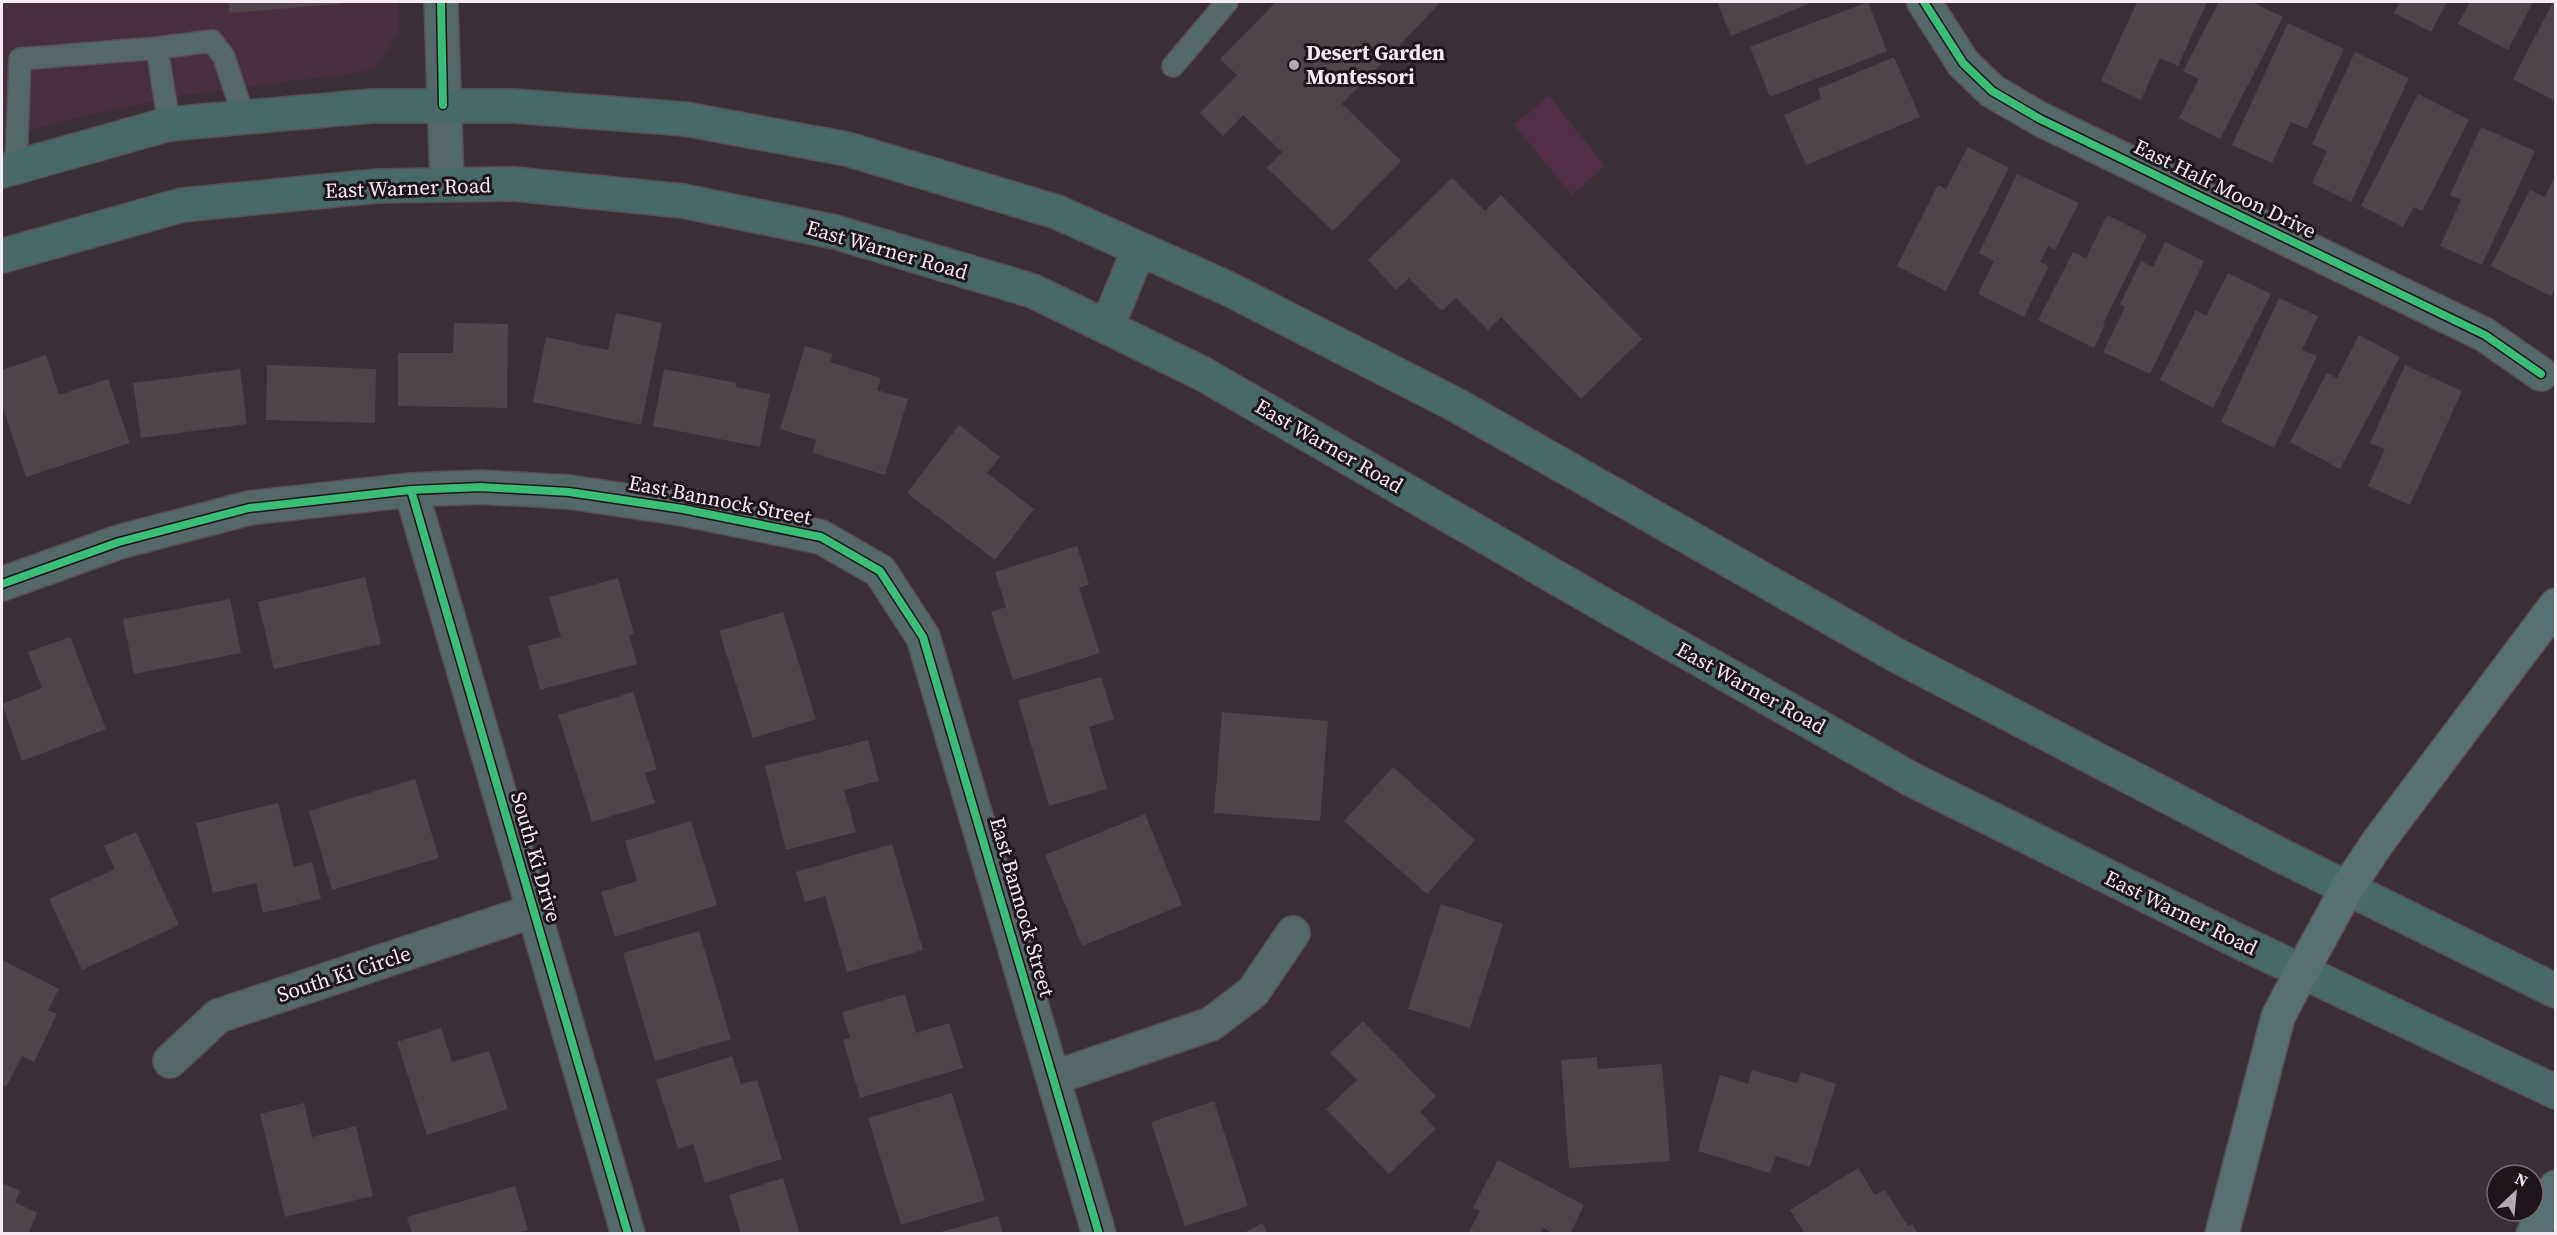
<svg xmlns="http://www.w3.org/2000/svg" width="2557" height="1235" viewBox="0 0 2557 1235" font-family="'Source Serif 4',serif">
<rect width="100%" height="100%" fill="#3a2f36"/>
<path fill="#482f40" d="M2,2H398V33L379,64L362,72L178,96L62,121L2,139Z"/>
<path fill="#502f46" d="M1549,96L1605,166L1572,195L1514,125Z"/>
<path fill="#4e444a" d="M229,2H346L338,4L229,13Z
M1276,2H1441L1342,104L1401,161L1333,231L1267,168L1282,152L1243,115L1223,136L1200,113L1237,75L1220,59Z
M1717,2H1813L1731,36Z
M1868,2L1887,51L1770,97L1750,47Z
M2137,2H2207L2178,66L2160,58L2141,100L2101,81Z
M2219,2H2252L2283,17L2220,139L2179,118L2199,79L2183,71Z
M2400,2H2447L2431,32L2394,13Z
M2470,2H2533L2508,50L2458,24Z
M2553,2H2556L2555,101L2513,79Z
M2288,23L2344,49L2307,129L2291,122L2272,163L2232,145Z
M2355,52L2409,78L2351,202L2312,183L2327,151L2312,144Z
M1894,57L1920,117L1806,165L1784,115L1821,99L1818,89Z
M2418,94L2469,120L2422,211L2414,207L2403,227L2361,206Z
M2481,127L2535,151L2482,265L2440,246L2461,200L2450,195Z
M1968,147L2009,168L1946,291L1897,266L1938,185L1946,189Z
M2017,174L2079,203L2055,250L2048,246L2040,262L2049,266L2024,317L1978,294L1994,261L1979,253Z
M2556,175V286L2551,296L2491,266L2530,190L2545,197Z
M1452,178L1485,211L1501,195L1642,339L1581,399L1501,317L1488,330L1456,298L1442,311L1409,278L1396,290L1368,260Z
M2107,215L2147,235L2103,324L2105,325L2094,348L2038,320L2073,252L2086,258Z
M2165,242L2204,261L2150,374L2103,352L2125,307L2120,304L2141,261L2153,267Z
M2228,273L2271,294L2213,408L2160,380L2196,310L2206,316Z
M2279,298L2318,316L2302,350L2317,356L2274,448L2221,422Z
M616,313L662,323L641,425L533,402L546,337L608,350Z
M454,323L508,324L507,408L398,406V353H453Z
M2359,335L2400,357L2340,469L2290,442L2327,373L2337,378Z
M805,346L833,354L830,362L881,378L877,390L908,399L885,475L813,453L816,440L780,429Z
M46,355L59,395L108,379L130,443L26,477L2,405V370Z
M267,365L376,369L375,423L266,420Z
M2405,365L2462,391L2410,505L2368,486L2385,449L2370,443Z
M240,369L247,424L141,438L133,383Z
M664,369L737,383L736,387L770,394L760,447L653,426Z
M959,425L1000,457L987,473L1034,509L995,560L907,493Z
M1077,546L1089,584L1079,588L1100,653L1013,680L991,612L1006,607L995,572Z
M365,577L381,644L274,669L258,602Z
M618,578L634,634L629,635L637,664L540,690L528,646L561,637L549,597Z
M230,599L241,653L134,674L123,619Z
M783,612L816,719L753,738L719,631Z
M70,637L106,729L22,761L2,704L42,688L28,652Z
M1101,677L1114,719L1089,727L1107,789L1049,806L1018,700Z
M633,692L657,769L645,773L655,803L592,822L558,715Z
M1222,712L1328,721L1320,821L1214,813Z
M868,740L879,781L844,790L856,832L786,850L765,766Z
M1393,767L1475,840L1427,894L1344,821Z
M415,779L439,858L332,890L309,811Z
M278,803L294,867L312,862L321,899L263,913L256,883L213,893L196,823Z
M1145,814L1182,905L1082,946L1045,855Z
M691,821L717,905L615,937L601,892L637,881L625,841Z
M136,832L179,925L82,970L49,899L115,869L104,846Z
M892,844L923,950L847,972L825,896L805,902L796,872Z
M1441,904L1503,924L1470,1028L1408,1009Z
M699,931L731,1039L655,1061L623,953Z
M2,960L59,989L48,1010L57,1014L34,1062L22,1056L6,1087L2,1085Z
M905,994L916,1033L949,1023L963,1068L860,1098L843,1040L850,1038L842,1012Z
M1363,1021L1436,1096L1420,1112L1436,1129L1389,1174L1326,1109L1357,1080L1330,1053Z
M441,1028L452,1062L489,1051L508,1109L427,1135L397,1042Z
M732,1056L741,1084L757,1080L782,1159L705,1183L693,1144L678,1149L656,1080Z
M1597,1057L1598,1069L1662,1064L1670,1161L1569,1168L1561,1060Z
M1752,1070L1797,1083L1801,1072L1836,1084L1810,1167L1776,1156L1770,1173L1698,1151L1720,1075L1748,1084Z
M952,1093L985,1200L901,1225L868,1118Z
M1214,1101L1248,1206L1185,1226L1151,1122Z
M304,1103L312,1137L356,1126L373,1196L285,1217L260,1114Z
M1498,1160L1584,1205L1570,1234H1554L1543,1228L1540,1234H1468L1480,1211L1473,1208Z
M1858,1168L1875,1195L1885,1190L1908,1226L1912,1224L1918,1234H1805L1790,1210Z
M783,1178L800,1234H741L729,1195Z
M2,1183L20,1191L15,1202L37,1213L28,1234H2Z
M515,1186L528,1230L514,1234H412L407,1217Z
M998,1216L1003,1234H937V1233Z
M1262,1223L1268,1234H1242Z"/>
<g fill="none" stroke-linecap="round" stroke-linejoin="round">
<g stroke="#584e53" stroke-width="24">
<path id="service" d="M157,48L212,41L224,57L244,118
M1173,66L1227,2
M16,167L20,59L157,48L169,124"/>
</g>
<g stroke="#584e53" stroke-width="36">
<path id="minor" d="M1924,2L1963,63L1992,91L2040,119L2485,335L2541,374
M411,490L628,1234
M2,584L119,542L249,508L411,490L480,487L569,492L683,509L821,537L880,571L923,637L1099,1234
M170,1061L218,1016L533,911
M1053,1078L1211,1024L1253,992L1293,933"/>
</g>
<g stroke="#584e53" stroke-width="36">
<path id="tertiary" d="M441,2L447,184"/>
</g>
<g stroke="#584e53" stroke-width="36">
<path id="secondary" d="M2,171L169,124L372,106H514L685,119L847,149L1057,212L1229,289L1456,405L1896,655L2280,855L2556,991
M2,256L182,205L377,186L514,184L683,201L835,232L1033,291L1203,374L1604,605L1911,779L2240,942L2556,1092
M1107,327L1139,249"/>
</g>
<g stroke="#584e53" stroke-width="36">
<path id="motorway" d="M2222,1234L2278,1017L2302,971L2348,887L2378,842L2556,605
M2533,1234L2556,1187"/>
</g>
<use href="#service" stroke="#556869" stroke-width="21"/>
<use href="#minor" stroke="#556869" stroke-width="33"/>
<use href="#tertiary" stroke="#556869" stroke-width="33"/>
<use href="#secondary" stroke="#496969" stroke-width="33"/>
<use href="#motorway" stroke="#567072" stroke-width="33"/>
<g stroke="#1f161c" stroke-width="11">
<path id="cycleway" d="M441,2L443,105
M1924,2L1963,63L1992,91L2040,119L2485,335L2541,374
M411,490L628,1234
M2,584L119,542L249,508L411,490L480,487L569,492L683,509L821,537L880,571L923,637L1099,1234"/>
</g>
<use href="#cycleway" stroke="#3abd76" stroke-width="8"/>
</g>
<circle fill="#b6a9b1" stroke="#1f161c" stroke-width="2" cx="1294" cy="65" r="6"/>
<g text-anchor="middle" stroke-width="6" stroke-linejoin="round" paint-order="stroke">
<g font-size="21" font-weight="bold" fill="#f8eaf3" stroke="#1f161c" text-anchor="start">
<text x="1306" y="60">Desert Garden<tspan x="1306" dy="24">Montessori</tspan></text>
</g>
<g font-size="21" fill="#f8eaf3" stroke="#1f161c">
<text transform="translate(408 188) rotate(-2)" y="7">East Warner Road</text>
<text transform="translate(2225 189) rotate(26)" y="7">East Half Moon Drive</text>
<text transform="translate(887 250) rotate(16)" y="7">East Warner Road</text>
<text transform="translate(1329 446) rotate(30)" y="7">East Warner Road</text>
<text transform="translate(720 500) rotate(11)" y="7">East Bannock Street</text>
<text transform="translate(1751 688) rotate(29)" y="7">East Warner Road</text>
<text transform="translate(536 857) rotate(74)" y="7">South Ki Drive</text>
<text transform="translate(1022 907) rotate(74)" y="7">East Bannock Street</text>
<text transform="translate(2181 913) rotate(26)" y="7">East Warner Road</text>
<text transform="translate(344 974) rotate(-18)" y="7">South Ki Circle</text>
</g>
</g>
<rect width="2557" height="1235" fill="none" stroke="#f8eaf3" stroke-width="6"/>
<g transform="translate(2515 1193) rotate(26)"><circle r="28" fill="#1f161c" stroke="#766b72" stroke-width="1.5"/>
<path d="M0-4.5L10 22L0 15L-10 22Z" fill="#b6a9b1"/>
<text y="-9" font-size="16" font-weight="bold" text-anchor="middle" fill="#f8eaf3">N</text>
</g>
</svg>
